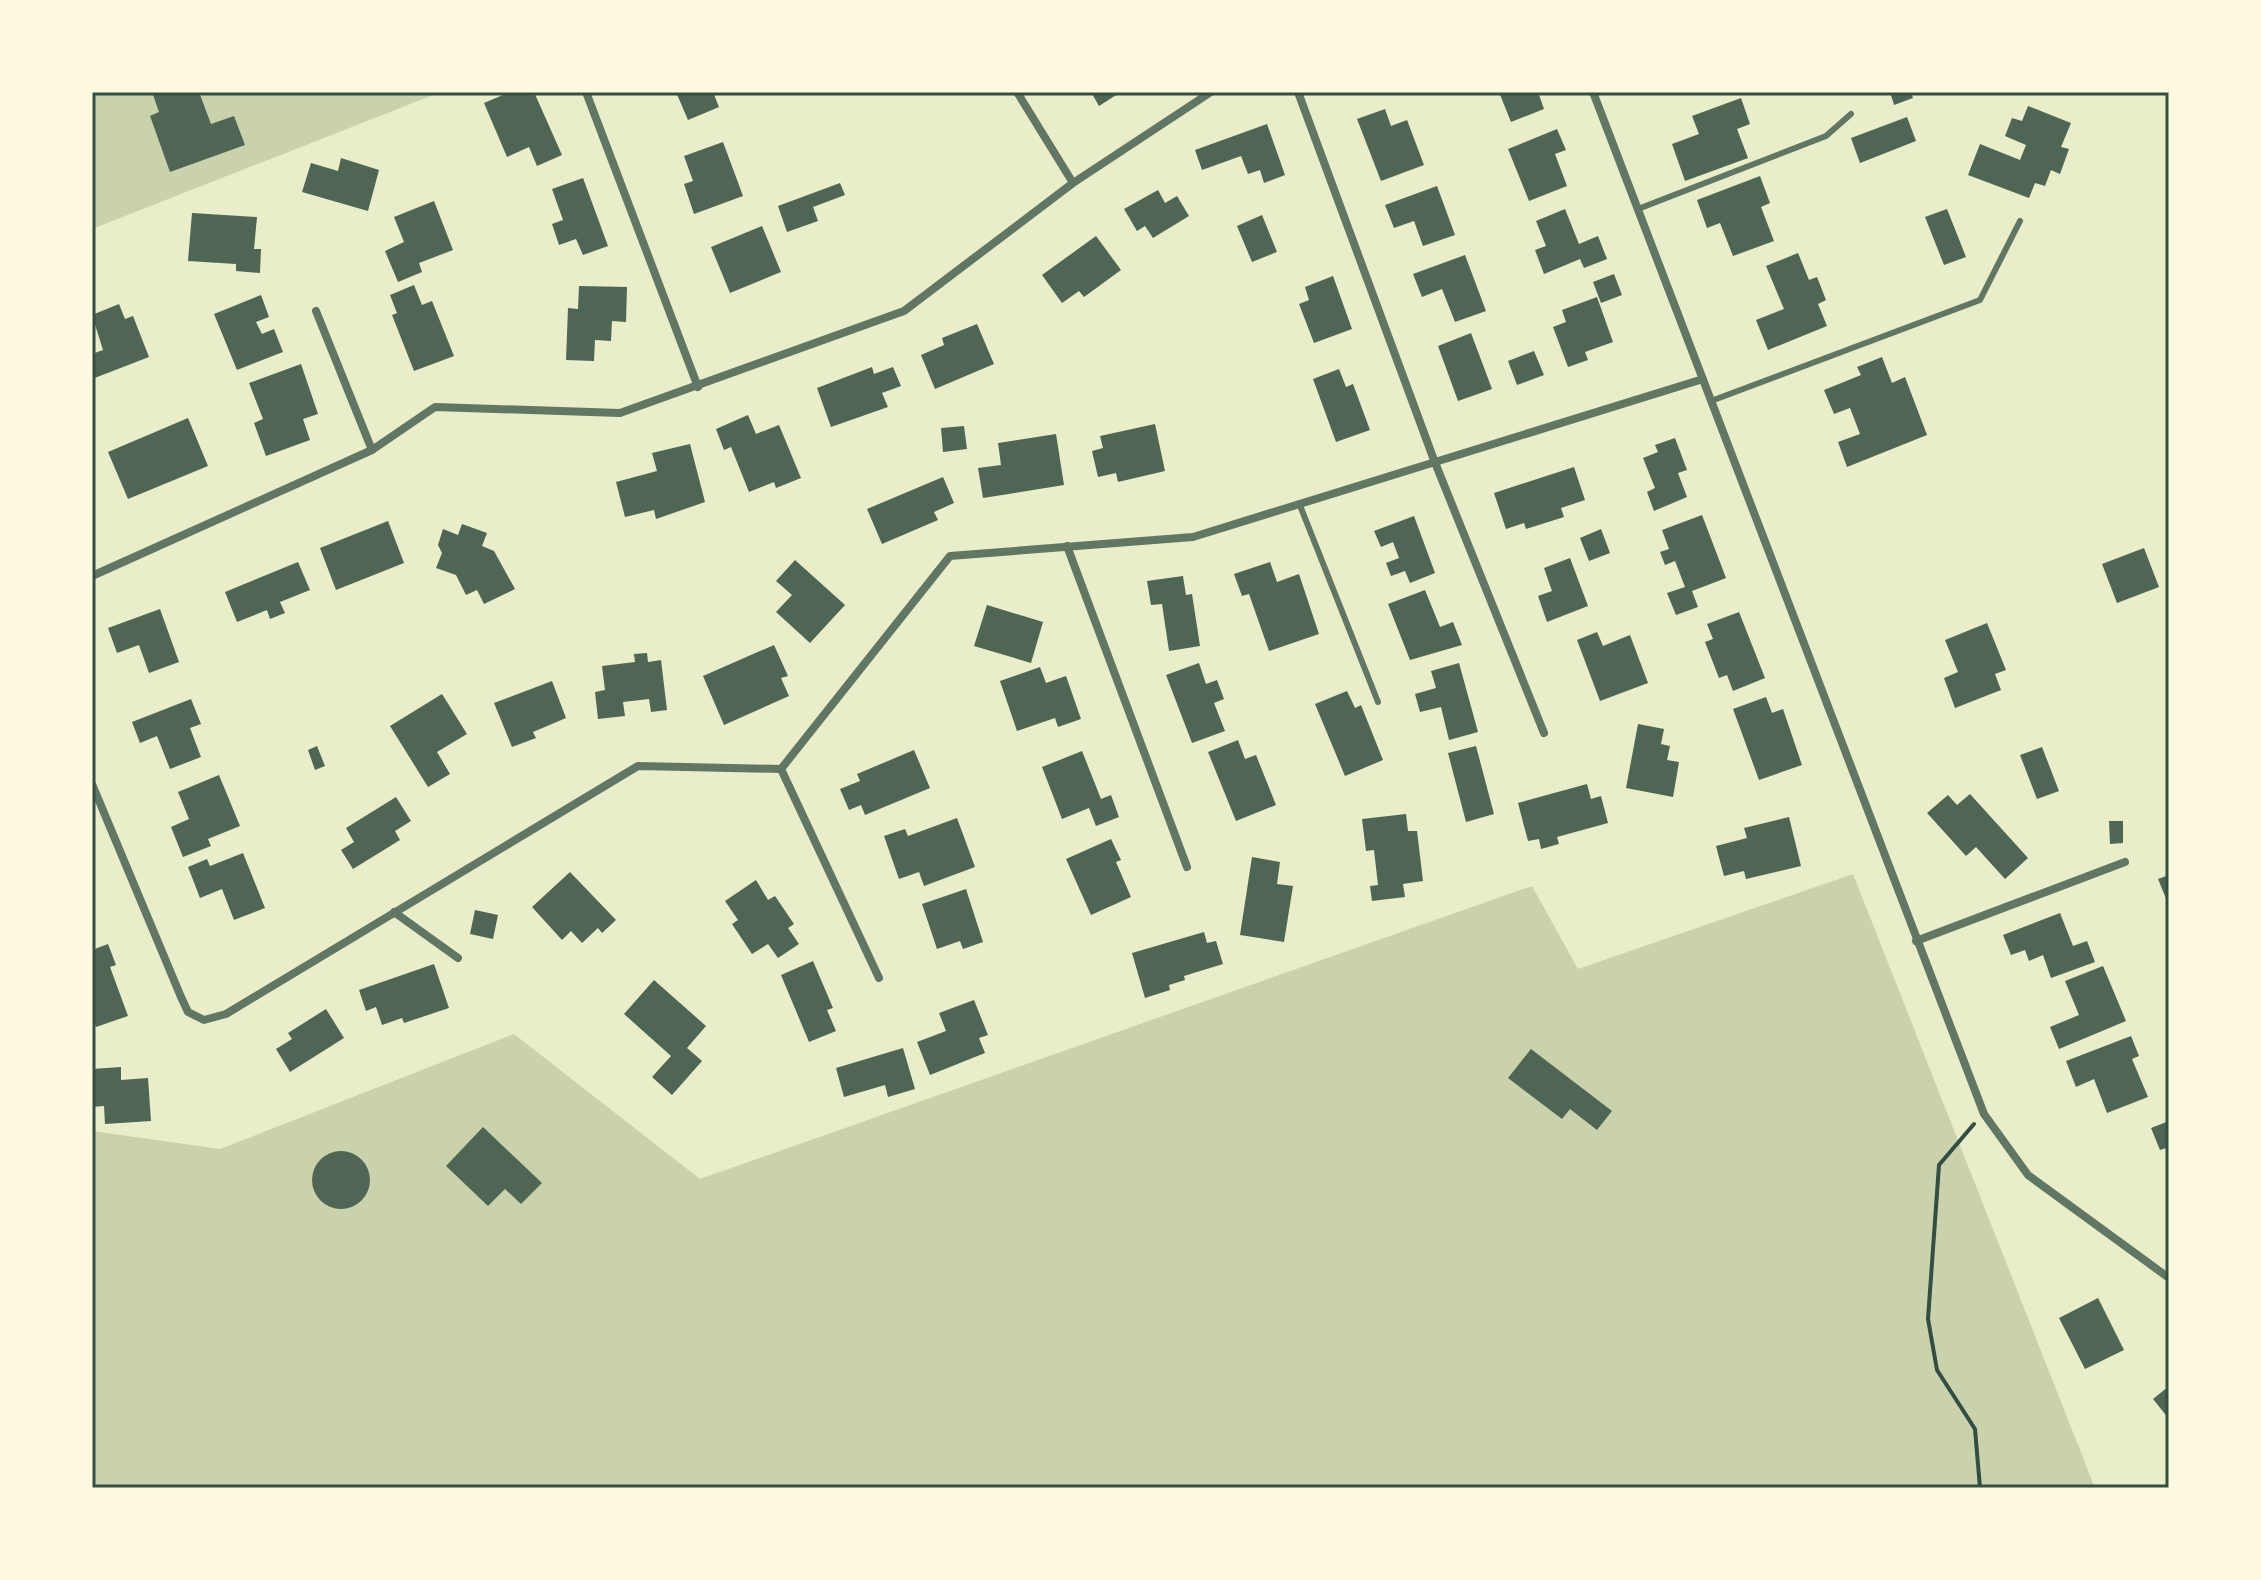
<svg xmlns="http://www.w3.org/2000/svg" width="2261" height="1580" viewBox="0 0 2261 1580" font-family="Spectral,serif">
<rect width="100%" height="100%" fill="#e9edc9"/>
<path fill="#cad2ad" d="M92,92H441L92,229Z
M1853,874L2095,1488H92V1131L220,1149L514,1034L700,1179L1532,886L1578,969Z"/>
<path fill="#4f6655" d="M152,92H199L211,124L234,116L245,145L170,172L150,116L159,112Z
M510,92H534L562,155L537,166L529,147L507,157L484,103Z
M676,92H713L719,107L688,120Z
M1091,92H1121L1099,106Z
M1499,92H1538L1544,109L1511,122Z
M1890,92H1911L1913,98L1894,105Z
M1741,98L1750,124L1737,129L1748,158L1685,181L1672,144L1699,134L1692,116Z
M2028,106L2071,123L2061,147L2069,149L2060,174L2051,170L2045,186L2035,183L2029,198L1968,175L1980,144L2020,160L2026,145L2005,136L2012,118L2022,121Z
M1385,109L1391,126L1407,120L1424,165L1381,181L1357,119Z
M1907,117L1916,141L1860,163L1851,138Z
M1267,124L1285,175L1264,183L1260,170L1248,174L1241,156L1202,170L1195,150Z
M1557,129L1566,150L1555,154L1567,186L1529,201L1508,149Z
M723,142L743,196L694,214L684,184L693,181L684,156Z
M341,158L379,170L368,211L302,192L311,163L338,171Z
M1760,176L1770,203L1761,207L1774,241L1733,256L1720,223L1707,228L1697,200Z
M583,178L608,246L583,255L576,239L559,245L552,224L563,220L552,189Z
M840,183L845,195L813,207L818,221L787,232L778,206Z
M1437,186L1455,235L1423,246L1414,221L1394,228L1385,205Z
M1158,190L1165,203L1177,196L1189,216L1153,238L1145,226L1137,231L1124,209Z
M434,201L453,250L419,263L422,272L398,282L385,251L404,242L394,217Z
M1565,209L1579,244L1598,236L1607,259L1584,268L1580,259L1544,274L1535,250L1546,246L1536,221Z
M1947,209L1966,257L1944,265L1925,217Z
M192,213L257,217L254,249H261L260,273L236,271V264L188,261Z
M1262,215L1277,252L1252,262L1237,226Z
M762,226L781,272L730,293L711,247Z
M1096,236L1121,270L1084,297L1079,291L1062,303L1042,275Z
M1798,253L1809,280L1817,277L1826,300L1818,304L1827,326L1768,350L1756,320L1784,309L1766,266Z
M1465,255L1486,311L1455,322L1442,289L1422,297L1413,274Z
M1614,274L1622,295L1601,303L1593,282Z
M1333,276L1352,329L1314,343L1299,304L1309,300L1305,287Z
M414,285L422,305L432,301L454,356L414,371L392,315L397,313L390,295Z
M579,286L627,287L626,322L612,321L611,341L595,340L594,361L566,360L568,308L578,309Z
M261,295L269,317L256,322L262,334L274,329L283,352L237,370L214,314Z
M1597,297L1613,342L1585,352L1588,360L1568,367L1553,327L1566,322L1562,310Z
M119,304L125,319L133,316L149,357L92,379V354L103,350L92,315Z
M977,324L994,364L935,389L921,355L944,345L942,338Z
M1471,333L1492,389L1458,401L1438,346Z
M1534,351L1544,375L1517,385L1508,361Z
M1882,357L1892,383L1905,377L1927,435L1847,467L1838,442L1860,434L1850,408L1834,414L1824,390L1861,375L1857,367Z
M301,364L318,414L303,419L310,440L266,456L254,423L263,419L249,383Z
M872,367L874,374L893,367L901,386L882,393L888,407L831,427L817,388Z
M1339,369L1346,387L1353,384L1370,430L1336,442L1313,379Z
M748,415L756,434L779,425L801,478L776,488L774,482L749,492L731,447L724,450L716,429Z
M188,418L208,466L128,499L108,452Z
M1155,424L1165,471L1118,482L1116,473L1098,477L1092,451L1103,448L1100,436Z
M964,426L967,449L943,452L941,428Z
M1056,434L1064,485L983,498L978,468L1001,465L998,443Z
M1675,438L1687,470L1678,473L1687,497L1654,511L1647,492L1655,488L1643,458L1658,452L1655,445Z
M690,444L705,502L656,519L654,510L625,517L616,482L657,471L652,453Z
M1574,467L1585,500L1561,508L1564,517L1526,529L1524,523L1506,529L1494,493Z
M943,477L954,503L934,512L938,520L882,544L867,509Z
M1702,515L1726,578L1692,591L1698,607L1676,615L1667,593L1685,587L1675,561L1665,565L1660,552L1669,549L1662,530Z
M1414,516L1435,573L1410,583L1405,571L1391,576L1386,563L1399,558L1393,542L1381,547L1374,531Z
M388,521L404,563L336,590L320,548Z
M462,524L487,533L482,546L494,551L515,589L484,604L477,590L466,595L456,575L436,568L442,553L438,545L443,529L458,535Z
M1601,529L1610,553L1589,561L1580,538Z
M2144,548L2159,587L2117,603L2102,564Z
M1570,558L1588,606L1547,622L1538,596L1552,591L1544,568Z
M795,560L845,605L810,643L776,612L792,595L776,581Z
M298,562L310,590L280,602L285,613L270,619L267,610L237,622L225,592Z
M1270,562L1277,582L1299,574L1319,634L1269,651L1249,594L1242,596L1234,574Z
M1183,576L1186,595L1192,594L1200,646L1169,651L1162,604L1151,605L1147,581Z
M1425,590L1440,627L1453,622L1462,645L1410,660L1388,604Z
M987,605L1043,622L1031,663L974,646Z
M160,609L179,662L149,673L139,645L117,653L108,628Z
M1739,612L1765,678L1733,691L1727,675L1719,678L1705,642L1713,639L1707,624Z
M1987,623L2006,670L1995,674L2001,690L1955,708L1944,678L1958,672L1945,640Z
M1597,632L1603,646L1630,635L1648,683L1600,701L1577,640Z
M774,645L788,676L781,678L789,696L724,725L703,676Z
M647,653L648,662L661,660L667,710L651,712L649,699L623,702L625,716L598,719L595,692L605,690L602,666L635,662L634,654Z
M1199,663L1206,684L1217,680L1224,699L1214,703L1225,731L1192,743L1166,675Z
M1459,663L1478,732L1449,740L1441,707L1420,712L1415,694L1436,688L1431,671Z
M1040,667L1046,683L1066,676L1081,719L1058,727L1055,718L1017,731L1000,681Z
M552,681L566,718L533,732L536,738L512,747L494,703Z
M1347,691L1355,708L1361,705L1383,760L1345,776L1315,704Z
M442,694L467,734L437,752L450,774L428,787L390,726Z
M1766,697L1772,713L1783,709L1802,765L1759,780L1733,709Z
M191,699L201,724L190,728L201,757L170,769L157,736L140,743L132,722Z
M1638,724L1664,729L1661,744L1670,746L1667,760L1679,762L1673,797L1626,788Z
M1238,740L1245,759L1256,755L1276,805L1236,821L1208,752Z
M317,746L325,766L315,770L308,750Z
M1476,746L1494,814L1466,822L1448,753Z
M2042,747L2059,791L2037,799L2020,755Z
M914,750L930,788L865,815L861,805L849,810L840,789L860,781L857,774Z
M1082,751L1101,799L1111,795L1119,817L1096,826L1089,808L1062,819L1042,767Z
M219,775L240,826L208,839L211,846L183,857L171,827L189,819L178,792Z
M1587,784L1591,799L1601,796L1608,823L1557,837L1559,844L1541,849L1539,839L1528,841L1518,803Z
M1970,794L2028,858L2005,879L1976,847L1966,856L1927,813L1948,795L1957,805Z
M396,797L411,821L395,831L400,840L353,869L341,850L354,842L346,828Z
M1406,814L1408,831H1417L1423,881L1403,884L1405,897L1372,901L1370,886L1378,885L1374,850L1366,851L1362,819Z
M1789,817L1801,866L1746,879L1744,871L1724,876L1716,846L1747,838L1744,828Z
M957,818L975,867L924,886L919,872L899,879L884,836L905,829L908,836Z
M2109,821H2123V843L2110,844Z
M1111,839L1121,860L1116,862L1131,897L1091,915L1066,859Z
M243,853L265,908L234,920L222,889L200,898L188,867L207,859L210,866Z
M1252,857L1280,862L1277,884L1293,886L1284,942L1240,935Z
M570,872L616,920L602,933L598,928L582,943L571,931L562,940L532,907Z
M2169,875V906L2158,879Z
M756,880L768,900L775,896L794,924L788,928L799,944L778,958L768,944L752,954L732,924L738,920L725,901Z
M966,889L983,942L963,949L960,941L937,949L922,904Z
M475,910L498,915L493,939L470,934Z
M2060,913L2073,946L2087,941L2095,962L2051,978L2043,955L2029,961L2025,950L2011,955L2003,935Z
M1204,932L1207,943L1216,941L1223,964L1184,976L1185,980L1169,985L1170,990L1145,998L1132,953Z
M108,944L116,965L110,967L128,1016L96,1027L92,1016V950Z
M813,961L833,1008L827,1010L836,1031L809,1042L781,975Z
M434,964L449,1008L404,1023L402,1018L382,1025L376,1007L366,1011L359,990Z
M2103,966L2126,1021L2059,1049L2050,1027L2079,1015L2065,981Z
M654,980L706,1026L687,1048L702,1061L672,1095L652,1077L671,1056L624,1014Z
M974,1000L988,1035L979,1038L985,1053L930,1075L917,1042L946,1031L939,1013Z
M326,1009L344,1038L290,1072L276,1049L292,1039L288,1033Z
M2131,1036L2139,1056L2132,1059L2148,1097L2107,1113L2094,1079L2076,1087L2066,1061Z
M903,1048L915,1089L888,1097L885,1085L844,1097L836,1068Z
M1531,1049L1612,1111L1597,1130L1570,1109L1562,1119L1508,1078Z
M121,1067V1080L148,1078L151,1121L105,1124L104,1106L92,1107V1069Z
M2169,1121V1147L2160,1150L2151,1128Z
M483,1127L542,1183L521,1204L505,1189L488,1206L446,1166Z
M312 1180a29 29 0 1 1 58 0a29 29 0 1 1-58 0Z
M2098,1298L2124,1350L2085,1369L2059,1318Z
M2169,1386V1419L2153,1399Z"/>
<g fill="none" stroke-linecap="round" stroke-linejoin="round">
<path stroke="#344e41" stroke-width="4" d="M1974,1124L1939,1165L1928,1319L1937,1370L1975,1429L1980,1488"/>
<path stroke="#617663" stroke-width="6" d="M1638,209L1826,136L1851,114
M1711,401L1980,300L2020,221
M1299,503L1378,702"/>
<path stroke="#617663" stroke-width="8" d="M586,92L698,387
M1017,92L1073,183
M1298,92L1434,460L1544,733
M1593,92L1984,1114L2028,1175L2169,1278
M316,311L372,450
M1067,546L1187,867
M92,576L372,450L435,407L620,413L904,311L1073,183L1211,92
M781,769L879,978
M92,784L181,997L188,1012L204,1020L226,1014L638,766L781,769L950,556L1193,537L1703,379
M394,912L458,958
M1916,941L2125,862"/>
</g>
<rect width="2261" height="1580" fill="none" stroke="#fefae0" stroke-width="188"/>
<rect x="94" y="94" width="2073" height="1392" fill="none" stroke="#344e41" stroke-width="3"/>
</svg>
